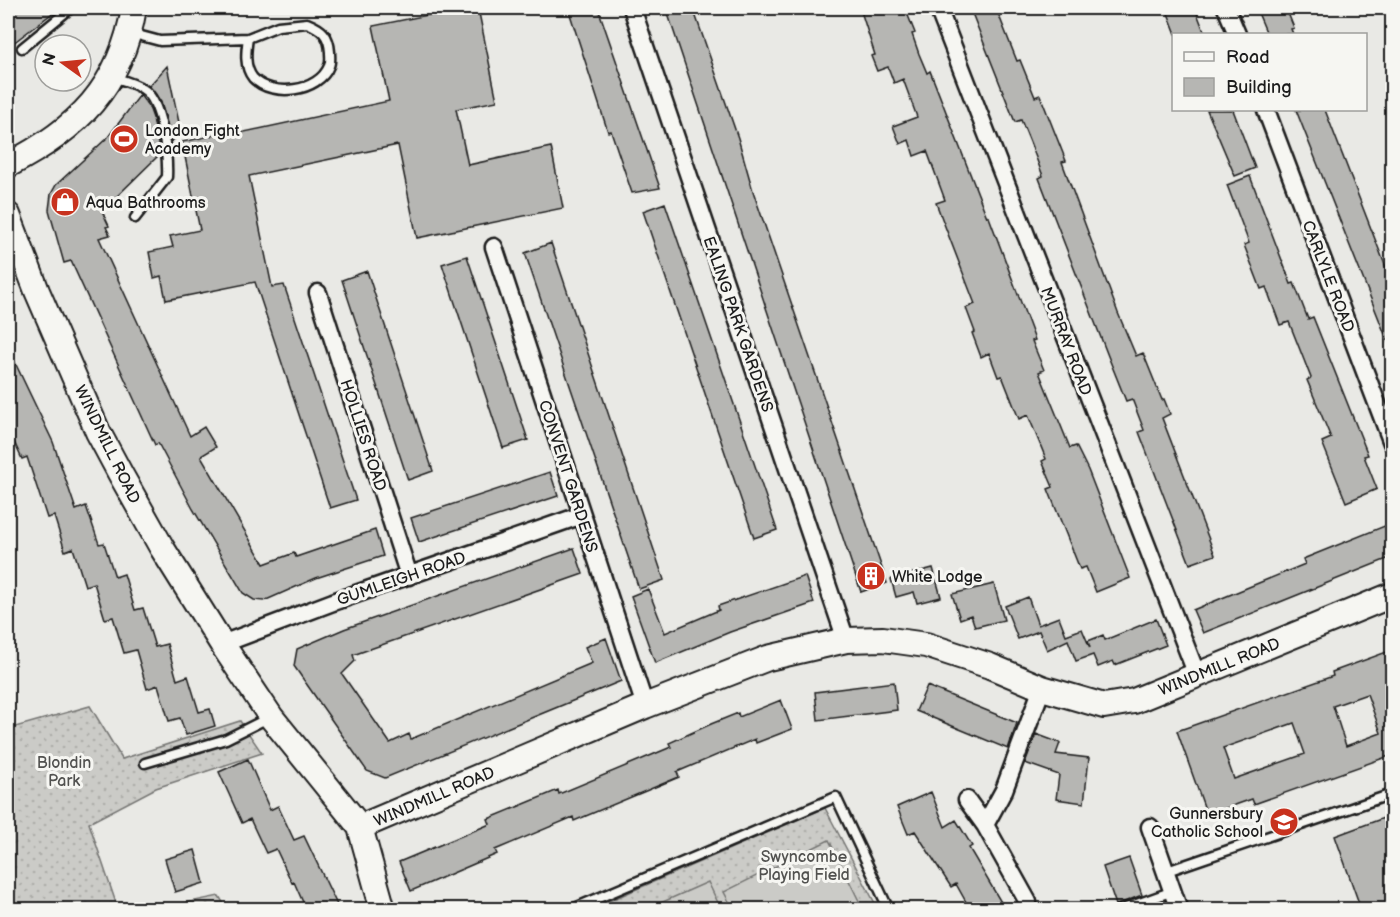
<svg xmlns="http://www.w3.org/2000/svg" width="1400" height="917" viewBox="0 0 1400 917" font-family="'Balsamiq Sans',sans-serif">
<defs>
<pattern id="grass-dots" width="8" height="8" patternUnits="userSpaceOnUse" patternTransform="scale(1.5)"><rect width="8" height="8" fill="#cbcbc7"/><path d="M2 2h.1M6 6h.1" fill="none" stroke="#aeaeaa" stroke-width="1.8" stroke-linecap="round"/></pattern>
</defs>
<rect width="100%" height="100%" fill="#e9e9e5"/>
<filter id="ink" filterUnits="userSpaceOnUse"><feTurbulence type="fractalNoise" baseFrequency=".0167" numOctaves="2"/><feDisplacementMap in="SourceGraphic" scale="12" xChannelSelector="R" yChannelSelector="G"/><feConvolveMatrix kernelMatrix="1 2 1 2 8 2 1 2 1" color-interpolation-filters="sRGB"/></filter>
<g filter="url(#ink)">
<path fill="url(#grass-dots)" stroke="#747472" stroke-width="1.5" d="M90,706L122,759L240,721L262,753L156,788L89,823L118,909L8,910V729Z
M825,808L878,909L588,910Z
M219,896L227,909H156Z"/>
<path fill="#cbcbc7" stroke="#747472" stroke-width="1.5" d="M829,840L863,909H733L724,892Z
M708,882L721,909H647Z"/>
<path fill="#b6b6b3" stroke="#1c1c1c" stroke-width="1.5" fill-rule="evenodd" d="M8,8H59L8,47Z
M462,8H478L497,101L456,109L468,165L551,147L563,208L417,238L398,145L249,176L272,287L284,285L356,500L330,508L255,282L166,300L161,276L154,278L149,252L173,247L170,236L200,230L182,142L239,130L240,133L389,101L373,26Z
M568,8H598L660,188L632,193L611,131L608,132Z
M666,8H693L738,138L753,191L887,583L861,592Z
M860,8H905L915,33L912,34L919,54L927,73L930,71L987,217H989L1035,340L1032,341L1044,370L1039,372L1070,448L1076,446L1088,470L1130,578L1096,592L1086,567L1080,569L1048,489L1053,487L1042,461L1046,459L1028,415L1019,419L1002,376L998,377L989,353L981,357L972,333L975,332L966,308L975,304L936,203L945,200L927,151L914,156L909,140L900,144L893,126L917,117L903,79L894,83L888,67L877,71L871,56L875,55Z
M970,8H996L1017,61L1020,60L1035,97L1040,95L1066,161L1062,162L1118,313L1136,356L1143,353L1162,400L1164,399L1170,414L1162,418L1215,555L1190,564L1139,432L1144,430L1132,399L1126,401L1108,356L1039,178L1043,176L1030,142L1021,120L1015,122Z
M1166,8H1195L1205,34H1176Z
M1256,8H1286L1294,28L1291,29L1293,34H1267Z
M167,66L181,132L171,142L161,102L149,86Z
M140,95L149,107L153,118L160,154L102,211L109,226L106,227L110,235L99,238L190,436L204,427L216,447L201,456L264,564L294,553L296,557L375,530L383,556L316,578L264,601L254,600L243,593L193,509L158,443L155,445L71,261L64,263L49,210L51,194L56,185L108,137Z
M1207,110H1233L1255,168L1235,176Z
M1296,110H1325L1392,283V352Z
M1250,176L1291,284L1294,283L1308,319L1313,317L1368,455L1364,456L1377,489L1346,502L1322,442L1331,438L1307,380L1311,378L1304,360L1289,322L1280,325L1266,287L1261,289L1244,245L1249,243L1227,185Z
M665,203L777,530L754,538L643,211Z
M551,243L664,580L639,589L525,253Z
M467,256L528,440L503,448L442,264Z
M367,271L433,471L408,480L342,280Z
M8,348L53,442L76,510L86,506L99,544L104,543L115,577L124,574L135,610L143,608L155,647L167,644L177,680L188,676L199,712L210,709L215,726L186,735L180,718L169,721L158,685L147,689L136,650L124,653L113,617L105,619L94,583L85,586L73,548L65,551L54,516L47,518L27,457L22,459L8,429Z
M550,472L558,496L419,542L411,518Z
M1392,523V557L1203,633L1193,610L1305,564L1303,559Z
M574,548L583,574L353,655L355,661L342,674L390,743L409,734L411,739L592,663L585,647L606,638L621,681L385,778L367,771L294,666L297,649L344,629Z
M933,568L941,597L917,603L914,592L896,597L891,579Z
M805,576L814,603L730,632L655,663L631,596L648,589L665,633L719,610L718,606Z
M994,584L1004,620L975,627L971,615L960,619L952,594Z
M1028,597L1038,625L1059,617L1066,635L1082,629L1090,648L1088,641L1103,635L1105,640L1156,619L1166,645L1115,665L1113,661L1098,667L1093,655L1076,661L1068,640L1047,650L1039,631L1018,639L1005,606Z
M1392,650V758L1389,756L1254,804L1252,799L1207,815L1177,731L1333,676L1332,672ZM1367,694L1381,733L1346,746L1333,706ZM1294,723L1305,754L1234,779L1223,748Z
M894,682L897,710L818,720L815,692Z
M927,686L1017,723L1008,749L916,711Z
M781,700L792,729L756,743L755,739L677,772L679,777L574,821L573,817L495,850L497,854L411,891L399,862L490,824L488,819L558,790L559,794L671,747L669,743L711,724L738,713L739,717Z
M1036,734L1060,743L1056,754L1089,758L1084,803L1056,799L1059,775L1025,763Z
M248,759L270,810L278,806L294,840L304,836L339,909H306L294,882L292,883L276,849L266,853L250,819L242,823L219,772Z
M931,792L945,827L956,820L972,846L969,848L1005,909H970L956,884L951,887L915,831L908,834L897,807Z
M1389,816L1392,826V909H1361L1335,836Z
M195,850L204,883L175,892L165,859Z
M1129,858L1142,895L1116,905L1103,867Z"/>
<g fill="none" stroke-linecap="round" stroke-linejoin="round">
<g stroke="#1c1c1c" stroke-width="13">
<path id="lane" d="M307,23C322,29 329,35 330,52C330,56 331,62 329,66C319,92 272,98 253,78C244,67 246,51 248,38L278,26Z
M130,33L160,41L248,38
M22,48L71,8
M112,77C122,80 134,83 143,89C162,100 168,157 167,177L135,218
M145,763L226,739L268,718
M1167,871L1392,794
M570,910L836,797L889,910
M1120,910L1173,891"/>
</g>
<g stroke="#1c1c1c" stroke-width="21">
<path id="street" d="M632,8L846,640
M938,8L1197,675
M1226,8L1237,34
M1266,110L1392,443
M494,247L645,706
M318,293L409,576
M222,644L333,602L582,515
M967,800L985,825L1004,790L1042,688
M985,825L1028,902
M1150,827L1179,910"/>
</g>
<g stroke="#1c1c1c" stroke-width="28">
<path id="secondary" d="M8,165C77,130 121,87 134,8
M8,215L37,291L98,432L121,475L162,548L222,644L271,717L360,827L383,910
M360,827L645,706L768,658L846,640L883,639L926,645L990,666L1042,688L1104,706L1134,701L1392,595"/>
</g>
<use href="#lane" stroke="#f6f6f2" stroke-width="8"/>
<use href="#street" stroke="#f6f6f2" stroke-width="16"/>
<use href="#secondary" stroke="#f6f6f2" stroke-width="24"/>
</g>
</g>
<defs>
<g id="stadium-disc" transform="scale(1.5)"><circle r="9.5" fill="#c8321e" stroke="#f6f6f2"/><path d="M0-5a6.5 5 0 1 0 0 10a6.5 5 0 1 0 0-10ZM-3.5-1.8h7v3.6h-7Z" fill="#fff"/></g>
<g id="shop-disc" transform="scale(1.5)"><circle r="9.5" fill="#c8321e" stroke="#f6f6f2"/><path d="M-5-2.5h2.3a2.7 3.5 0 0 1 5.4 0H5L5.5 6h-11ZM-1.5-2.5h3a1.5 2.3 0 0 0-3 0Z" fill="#fff"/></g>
<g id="building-disc" transform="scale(1.5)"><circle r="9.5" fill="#c8321e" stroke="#f6f6f2"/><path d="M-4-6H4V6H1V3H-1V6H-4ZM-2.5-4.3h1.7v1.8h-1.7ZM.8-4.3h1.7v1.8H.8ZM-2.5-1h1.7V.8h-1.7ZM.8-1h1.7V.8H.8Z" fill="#fff"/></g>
<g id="school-disc" transform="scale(1.5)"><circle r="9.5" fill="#c8321e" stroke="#f6f6f2"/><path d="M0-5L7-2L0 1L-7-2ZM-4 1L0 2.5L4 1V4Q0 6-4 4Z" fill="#fff"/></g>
</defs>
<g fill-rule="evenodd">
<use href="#stadium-disc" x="124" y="139"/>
<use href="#shop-disc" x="65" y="202"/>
<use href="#building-disc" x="871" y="576"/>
<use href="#school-disc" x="1284" y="822"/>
</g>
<g text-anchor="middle" stroke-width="6" stroke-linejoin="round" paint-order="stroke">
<g font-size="16" fill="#1c1c1c" stroke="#f6f6f2" text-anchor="start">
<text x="145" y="136">London Fight<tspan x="145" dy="18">Academy</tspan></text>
<text x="86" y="208">Aqua Bathrooms</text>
<text x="892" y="582">White Lodge</text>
<text x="1263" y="819" text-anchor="end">Gunnersbury<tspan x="1263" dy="18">Catholic School</tspan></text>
</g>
<g font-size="16" fill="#1c1c1c" stroke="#f6f6f2">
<text transform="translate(1329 276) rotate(69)" y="6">CARLYLE ROAD</text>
<text transform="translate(739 324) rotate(71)" y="6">EALING PARK GARDENS</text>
<text transform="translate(1067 341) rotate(69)" y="6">MURRAY ROAD</text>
<text transform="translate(364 435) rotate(72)" y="6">HOLLIES ROAD</text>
<text transform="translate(108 444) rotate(64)" y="6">WINDMILL ROAD</text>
<text transform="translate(569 476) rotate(72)" y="6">CONVENT GARDENS</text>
<text transform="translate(401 578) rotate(-19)" y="6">GUMLEIGH ROAD</text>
<text transform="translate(1219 666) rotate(-22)" y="6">WINDMILL ROAD</text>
<text transform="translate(434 796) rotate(-23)" y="6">WINDMILL ROAD</text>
</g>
<g font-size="16" fill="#51514f" stroke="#f6f6f2">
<text x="64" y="768">Blondin<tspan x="64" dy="18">Park</tspan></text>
<text x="804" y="862">Swyncombe<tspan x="804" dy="18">Playing Field</tspan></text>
</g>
</g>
<rect width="1400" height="917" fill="none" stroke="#f6f6f2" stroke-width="30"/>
<rect x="15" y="15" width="1370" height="887" fill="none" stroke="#1c1c1c" stroke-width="2" filter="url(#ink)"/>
<rect x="1172" y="33" width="195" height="78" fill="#f6f6f2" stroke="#9f9f9c" stroke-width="1.5"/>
<rect x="1184" y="52" width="30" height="9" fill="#f6f6f2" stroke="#9f9f9c" stroke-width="1.5"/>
<text x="1226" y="63" font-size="18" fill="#1c1c1c">Road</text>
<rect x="1184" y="78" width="30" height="18" fill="#b6b6b3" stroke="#9f9f9c" stroke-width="1.5"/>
<text x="1226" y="93" font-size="18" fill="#1c1c1c">Building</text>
<g transform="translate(63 63) rotate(285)"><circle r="28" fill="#f6f6f2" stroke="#9f9f9c" stroke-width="1.5"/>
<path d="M0-4.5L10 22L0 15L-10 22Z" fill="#c8321e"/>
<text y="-9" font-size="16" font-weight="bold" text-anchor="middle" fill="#1c1c1c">N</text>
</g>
</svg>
